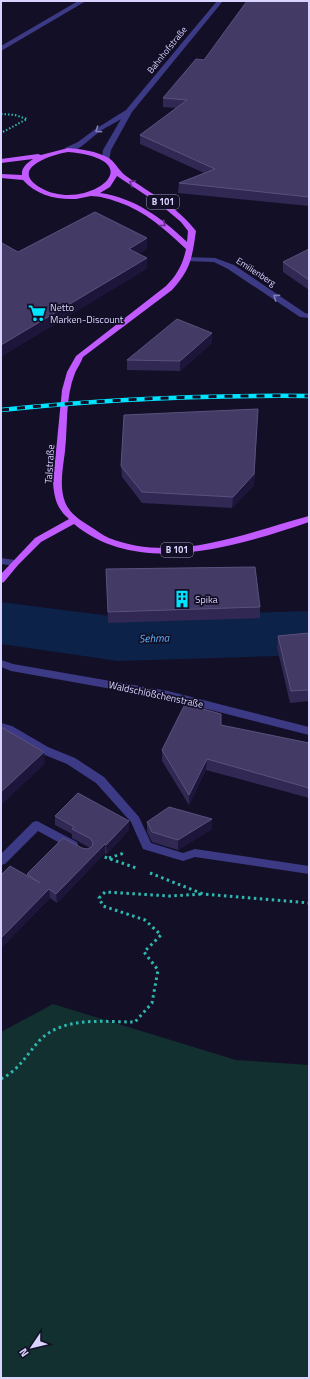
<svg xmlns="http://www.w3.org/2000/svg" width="310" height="1379" viewBox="0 0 310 1379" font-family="'Titillium Web',sans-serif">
<rect width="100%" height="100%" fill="#130f26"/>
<path fill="#12302f" d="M53,1004L236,1060L309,1065V1378H1V1032Z"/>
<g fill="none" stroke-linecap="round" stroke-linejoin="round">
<path fill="#0c2248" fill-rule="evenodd" d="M1,602L118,617L309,611V655L118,661L1,644Z"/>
<path stroke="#2fb8b0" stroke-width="2" stroke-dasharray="1.5 2" stroke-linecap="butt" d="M1,114L15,115L27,119L1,133"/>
<path stroke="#2fb8b0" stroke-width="3" stroke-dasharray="2.5 3.5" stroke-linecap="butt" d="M99,855L136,868
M109,858L124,853
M150,873L203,894L309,903
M1,1079C19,1070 27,1054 40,1040C64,1016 104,1022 135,1022L152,1003L158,970L144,952L161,935L145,920L103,906L99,898L105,892L170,896L203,894"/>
<path fill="#3d3a85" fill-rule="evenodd" d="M78,1H86L1,51V46Z
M217,1H223L132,112L111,150L109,161H103L102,159L103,150L121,119C114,124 105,127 98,133C89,139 78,153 65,152V148L78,142L94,130L126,110Z
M185,257L215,258L234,265L305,313L309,314V318L300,317L228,269L214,262L185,261Z
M1,558L15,560L20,563L15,566L1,564Z
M1,660L13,664L168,691L309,727V735L168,699L11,671L1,667Z
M1,723L12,726L48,747L75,758L104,777L139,817L151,843L183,853L195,849L309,866V874L195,857L183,861L143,849L131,822L96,783L67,764L40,753L1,731Z
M37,821L77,842L78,845L77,848L73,849L69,848L38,831L5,864L1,865V854L33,822Z"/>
<path fill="#c25bff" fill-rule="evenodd" d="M68,148C81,149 95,151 107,157C115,161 118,170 126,176C151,194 177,206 196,231C192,258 191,269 172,290L83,357C81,363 77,368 75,373C65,398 68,425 65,451C63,468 59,486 65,502C69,513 81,521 91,527C96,530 102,535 109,538C175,564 245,533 309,516V522C238,546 139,578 74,524L41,542L18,565L4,582L1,583V574L35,538L69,519C57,509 54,498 53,482L62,390L67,372L76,356L166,286C177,275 183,264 186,249C166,230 145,211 118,202C110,199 99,196 91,196C86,197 81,198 76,199C56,200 36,195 23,180L1,178V174L22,175C21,168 27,163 33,159L1,163V159L38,154L41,155ZM68,152C157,160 86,214 41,188C8,169 50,155 68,152ZM117,176L162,206L181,222L188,231L187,242C162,218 135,198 100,193L110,187Z"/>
<g stroke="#00e5ff" stroke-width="4.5">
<path id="rail" d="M1,410C104,399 206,395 309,396"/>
</g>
<use href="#rail" stroke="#130f26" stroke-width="3" stroke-dasharray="8" stroke-linecap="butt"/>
</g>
<path fill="#312854" d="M309,1V206L178,193L179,183L204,173L140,144V135L176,108L163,107V98L204,60Z
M309,249V290L283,272V262Z
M212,343L180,371L127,370V360Z
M258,409L254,485L232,508L142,503L122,477L121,466Z
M106,569L260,607V618L108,623Z
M309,633V701L290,703L277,647L278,636Z
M221,725L309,743V798L206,770L189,805L162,761V750Z
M55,816L129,830L107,854L105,853L57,903L50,898L1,948V875H27V874L82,848L87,849L90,848L72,838V834L55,825Z
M212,819V829L178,850L152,842L147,832V822Z"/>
<path fill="#1d163a" d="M147,238V249L129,260V249Z
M147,258V269L1,357V345Z
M212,333V343L180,371V361Z
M254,474V485L232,508L233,497Z
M44,752L45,764L1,805V792Z
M207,759L206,770L189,805V795Z
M212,819V829L178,850V840Z
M129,821V830L107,854L106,845Z
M105,844V853L57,903L56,894Z
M49,889L50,898L1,948V938Z"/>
<path fill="#433a66" stroke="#5a527e" d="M247,1H309V197L179,183L215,169L140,135L187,100L163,98L196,59L204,60Z
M95,212L147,238L129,249L147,258L1,345V243H2L18,252Z
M309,249V280L283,262Z
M177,319L212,333L180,361L127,360Z
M258,409L254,474L233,497L142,492L121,466L124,415Z
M255,567L260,607L108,612L106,569Z
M309,633V690L291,691L278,636Z
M185,704L221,714V725L309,743V788L207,759L189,795L162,750Z
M1,727L44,752L1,792Z
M78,793L129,821L106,845L105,844L56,894L49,889L1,938V875L10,866L40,883L27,874L63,838L82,848L87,849L92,847L93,843L91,839L72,829L74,827L55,816Z
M169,807L212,819L178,840L152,832L147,822Z"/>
<defs><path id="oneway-chevron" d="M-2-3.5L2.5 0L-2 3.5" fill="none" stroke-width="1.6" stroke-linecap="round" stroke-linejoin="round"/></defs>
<g stroke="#837fbc">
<use href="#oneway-chevron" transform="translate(98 130) rotate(146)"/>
<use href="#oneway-chevron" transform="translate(276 297) rotate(-146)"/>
</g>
<g stroke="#623188">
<use href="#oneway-chevron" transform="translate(132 183) rotate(-151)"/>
<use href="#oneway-chevron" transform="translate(163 224) rotate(38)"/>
</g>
<defs>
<g id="supermarket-bare" transform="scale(1.38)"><path d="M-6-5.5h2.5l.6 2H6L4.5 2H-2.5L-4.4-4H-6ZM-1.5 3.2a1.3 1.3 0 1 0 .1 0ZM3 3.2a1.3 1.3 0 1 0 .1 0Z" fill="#00e5ff" stroke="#130f26" stroke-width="2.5" paint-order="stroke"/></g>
<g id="building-bare" transform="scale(1.38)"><path d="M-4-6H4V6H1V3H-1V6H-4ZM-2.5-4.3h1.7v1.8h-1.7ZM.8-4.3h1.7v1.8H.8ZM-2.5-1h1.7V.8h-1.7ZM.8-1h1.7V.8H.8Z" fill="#00e5ff" stroke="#130f26" stroke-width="2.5" paint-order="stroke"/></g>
</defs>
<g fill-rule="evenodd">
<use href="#supermarket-bare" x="37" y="313"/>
<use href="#building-bare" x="182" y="599"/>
</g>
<g text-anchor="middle" stroke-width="3.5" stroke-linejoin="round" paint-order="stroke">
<g font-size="9" fill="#d9d4ff" stroke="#130f26">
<text transform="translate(167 50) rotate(-51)" y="3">Bahnhofstraße</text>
<text transform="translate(256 272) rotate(33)" y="3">Emilienberg</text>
</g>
<g fill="#130f26" stroke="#9e99be" stroke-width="1">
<rect x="147" y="195" width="32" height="14" rx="3"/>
<rect x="161" y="543" width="32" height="14" rx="3"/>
</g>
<g font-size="9" font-weight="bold" fill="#d9d4ff">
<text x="163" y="205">B 101</text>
<text x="177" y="553">B 101</text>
</g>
<g font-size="10" fill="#d9d4ff" stroke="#130f26" text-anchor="start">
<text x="50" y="311">Netto<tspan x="50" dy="12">Marken-Discount</tspan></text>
<text x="195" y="603">Spika</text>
</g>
<g font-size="10" fill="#d9d4ff" stroke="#130f26">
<text transform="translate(49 464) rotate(-86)" y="4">Talstraße</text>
<text transform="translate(156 694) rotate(12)" y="4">Waldschlößchenstraße</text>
</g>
<g font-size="11" font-style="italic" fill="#62b6ff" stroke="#130f26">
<text transform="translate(154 638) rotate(-2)" y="4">Sehma</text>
</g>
</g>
<rect width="310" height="1379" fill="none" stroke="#d9d4ff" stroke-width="4"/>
<g transform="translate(32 1347) rotate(235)" stroke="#130f26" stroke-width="3" paint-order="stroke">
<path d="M0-3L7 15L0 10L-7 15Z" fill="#d9d4ff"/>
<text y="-6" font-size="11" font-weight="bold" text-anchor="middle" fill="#d9d4ff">N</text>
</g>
</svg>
